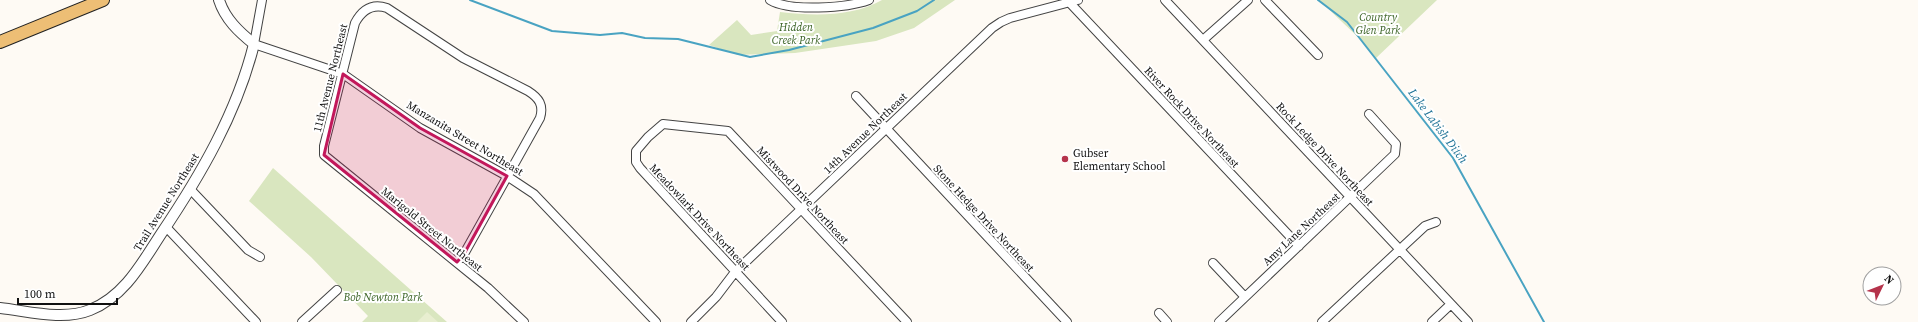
<svg xmlns="http://www.w3.org/2000/svg" width="1918" height="322" viewBox="0 0 1918 322" font-family="'Source Serif 4',serif">
<rect width="100%" height="100%" fill="#fefaf4"/>
<path fill="#d9e6bf" d="M882,0H955L914,28L876,41L795,53L738,55L709,45L737,20L751,35L777,31L780,12C814,16 852,17 882,0Z
M1319,0H1437L1375,59L1361,40Z
M273,168L447,322H362L368,316L311,257L249,201Z"/>
<path fill="#e8eed0" d="M427,312L438,322H417Z"/>
<g fill="none" stroke-linecap="round" stroke-linejoin="round">
<path stroke="#49a3c2" stroke-width="2" d="M470,0L552,31L600,35L622,33L645,38L678,39L750,57L789,50L873,28L917,11L934,0
M1318,0L1347,22L1453,158L1544,322"/>
<g stroke="#434343" stroke-width="10">
<path id="minor" d="M262,0L254,44L343,74L420,128L507,176L534,194L656,322
M770,0C790,12 847,8 869,0
M1165,0L1468,322
M1265,0L1318,55
M1069,2L1299,246
M1203,40L1248,0
M856,96L1067,322
M191,190L248,250L260,257
M166,227L256,322
M457,262L464,254L540,118C544,105 539,98 528,91L463,58L387,8C372,3 362,10 355,23L324,146V155L488,288L524,322
M1213,263L1245,297
M1159,313L1167,322
M302,322L337,290
M691,322L716,297L735,272L992,28L1001,22L1010,18L1078,0
M782,322L640,168L636,162V151L648,137L663,124L728,131L907,322
M1219,322L1395,154L1396,144L1369,114
M1322,322L1425,226L1436,222
M1432,322L1451,304"/>
</g>
<g stroke="#434343" stroke-width="12">
<path id="tertiary" d="M0,308C28,311 63,321 90,310C124,297 142,263 161,234C200,176 237,113 254,44C239,32 225,19 219,0"/>
</g>
<g stroke="#212121" stroke-width="14">
<path id="primary" d="M0,42L103,0"/>
</g>
<use href="#minor" stroke="#fff" stroke-width="8"/>
<use href="#tertiary" stroke="#fff" stroke-width="10"/>
<use href="#primary" stroke="#edbe75" stroke-width="12"/>
</g>
<path fill="#c2185b" fill-opacity="0.2" stroke="#c2185b" stroke-width="3" stroke-linejoin="round" d="M343,74L420,128L507,176L464,254L457,262L324,155Z"/>
<circle fill="#b5334b" stroke="#fff" stroke-width="1.5" cx="1065" cy="159" r="4"/>
<g text-anchor="middle" stroke-width="4" stroke-linejoin="round" paint-order="stroke">
<g font-size="11" font-style="italic" fill="#3a6325" stroke="#fff">
<text x="1378" y="21">Country<tspan x="1378" dy="13">Glen Park</tspan></text>
<text x="796" y="31">Hidden<tspan x="796" dy="13">Creek Park</tspan></text>
<text x="383" y="301">Bob Newton Park</text>
</g>
<g font-size="11" fill="#101010" stroke="#fff">
<text transform="translate(330 78) rotate(-76)" y="4">11th Avenue Northeast</text>
<text transform="translate(1192 117) rotate(47)" y="4">River Rock Drive Northeast</text>
<text transform="translate(865 133) rotate(-44)" y="4">14th Avenue Northeast</text>
<text transform="translate(465 138) rotate(31)" y="4">Manzanita Street Northeast</text>
<text transform="translate(1325 154) rotate(47)" y="4">Rock Ledge Drive Northeast</text>
<text transform="translate(803 195) rotate(47)" y="4">Mistwood Drive Northeast</text>
<text transform="translate(166 202) rotate(-58)" y="4">Trail Avenue Northeast</text>
<text transform="translate(700 217) rotate(47)" y="4">Meadowlark Drive Northeast</text>
<text transform="translate(984 218) rotate(47)" y="4">Stone Hedge Drive Northeast</text>
<text transform="translate(432 229) rotate(39)" y="4">Marigold Street Northeast</text>
<text transform="translate(1301 229) rotate(-43)" y="4">Amy Lane Northeast</text>
</g>
<g font-size="11" fill="#101010" stroke="#fff" text-anchor="start">
<text x="1073" y="157">Gubser<tspan x="1073" dy="13">Elementary School</tspan></text>
</g>
<g font-size="12" font-style="italic" fill="#237598" stroke="#fff">
<text transform="translate(1438 126) rotate(53)" y="4">Lake Labish Ditch</text>
</g>
</g>
<g transform="translate(1882 286) rotate(47)"><circle r="19" fill="#ffffff" stroke="#9f9f9f"/>
<path d="M0-3L7 15L0 10L-7 15Z" fill="#b5334b"/>
<text y="-6" font-size="11" font-weight="bold" text-anchor="middle" fill="#101010">N</text>
</g>
<path d="M18 298v6h99v-6" fill="none" stroke="#101010" stroke-width="2"/>
<text x="24" y="298" font-size="12" fill="#101010" stroke="#ffffff" stroke-width="3" paint-order="stroke">100 m</text>
</svg>
